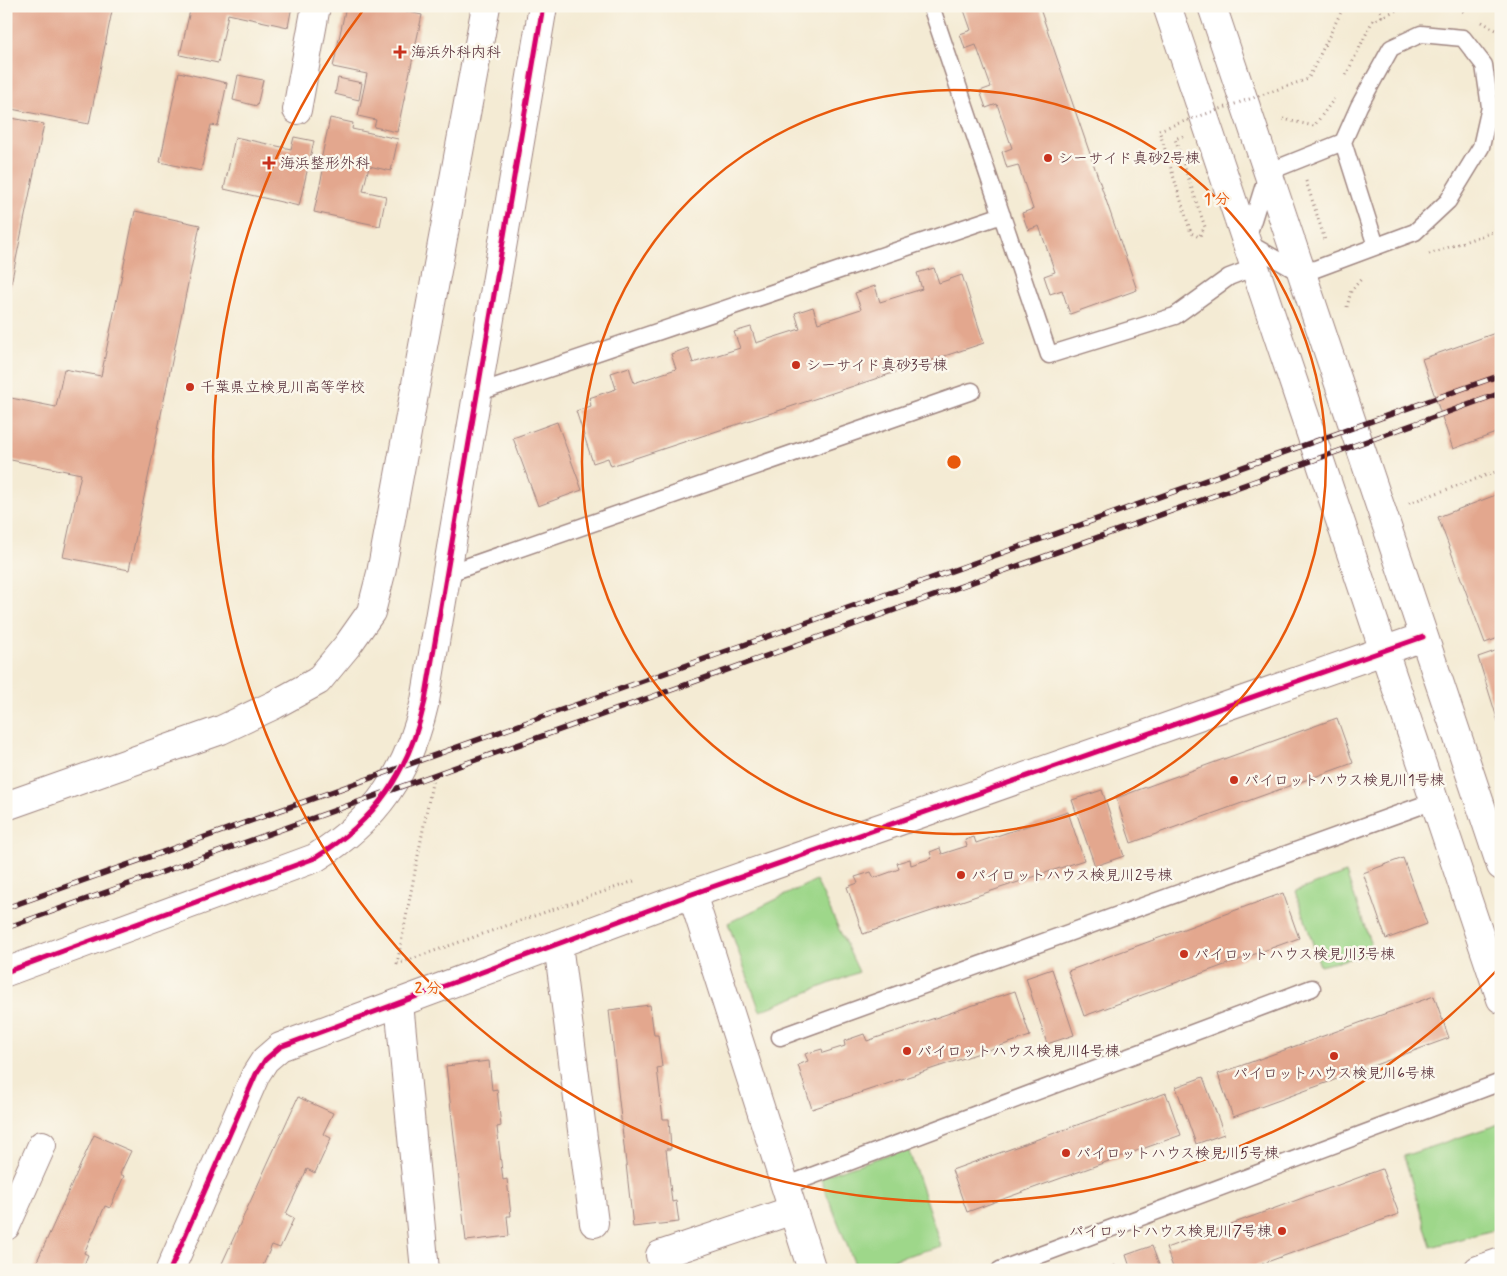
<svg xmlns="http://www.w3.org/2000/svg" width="1507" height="1276" viewBox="0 0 1507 1276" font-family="Mynerve,'Klee One',sans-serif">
<rect width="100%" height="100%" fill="#fbf7ec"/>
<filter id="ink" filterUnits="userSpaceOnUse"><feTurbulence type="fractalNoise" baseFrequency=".02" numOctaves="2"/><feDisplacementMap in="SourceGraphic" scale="10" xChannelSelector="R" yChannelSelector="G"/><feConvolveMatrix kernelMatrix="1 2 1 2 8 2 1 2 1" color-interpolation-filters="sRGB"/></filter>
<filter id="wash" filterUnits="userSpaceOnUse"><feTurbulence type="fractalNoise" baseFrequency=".0096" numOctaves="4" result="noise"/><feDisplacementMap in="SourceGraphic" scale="20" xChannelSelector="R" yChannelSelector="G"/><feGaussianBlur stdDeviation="1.12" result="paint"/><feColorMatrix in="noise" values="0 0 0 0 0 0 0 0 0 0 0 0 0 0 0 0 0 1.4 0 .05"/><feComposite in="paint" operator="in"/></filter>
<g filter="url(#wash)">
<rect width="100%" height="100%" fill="#f4ebd4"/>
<path fill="#9ed78a" stroke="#747b5a" d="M1346,873L1374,953L1320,966L1296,891Z
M816,880L859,972L760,1011L728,923Z
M1499,1124L1501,1228L1431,1247L1404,1156Z
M908,1148L941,1246L857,1270L820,1177Z"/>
<g id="blocks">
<path fill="#e3a78e" d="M6,6H113L89,124L6,108Z
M191,6H292L288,27L228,14L218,63L180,55Z
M346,6H383L422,15L397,132L374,127L376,120L358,116L367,74L333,67Z
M975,6H1039L1137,290L1070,314L1062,290L1050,294L1044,276L1055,272L1039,226L1028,230L1022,213L1033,209L1018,165L1007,168L1002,152L1012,148L997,104L986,108L980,91L991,87L976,45L965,49L960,34L971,30L964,10Z
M179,72L227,83L218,126L211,125L201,171L160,162Z
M238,75L263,80L257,106L233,100Z
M338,78L362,83L359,100L335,94Z
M6,117L44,124L7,303H6Z
M330,118L353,123L352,129L398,139L391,171L369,166L363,191L386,196L380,226L314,212L324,166L320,165Z
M235,137L291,149L294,137L314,141L299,206L224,189Z
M135,211L200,225L129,570L63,557L81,474L6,459V397L56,407L64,369L101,376Z
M934,268L939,283L962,275L984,343L611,466L608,458L593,463L576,411L591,406L589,398L616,389L611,373L629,367L634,383L676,369L671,354L688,348L693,363L740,348L734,332L751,327L756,343L800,329L795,313L813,307L818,323L861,309L855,293L875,286L880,302L922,289L917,273Z
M1501,331V431L1453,449L1422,359Z
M557,422L582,490L538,506L513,438Z
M1501,493V637L1485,643L1438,517Z
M1501,649V728H1500L1478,657Z
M1337,718L1353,763L1131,843L1116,798Z
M1102,790L1124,856L1095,866L1072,800Z
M1068,812L1084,860L863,934L847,887L858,883L855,877L871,872L874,878L899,869L897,863L910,859L911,865L932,858L930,852L940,848L942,854L967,846L965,840L974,837L976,843Z
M1403,858L1427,924L1386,939L1363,873Z
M1283,893L1299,938L1084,1016L1068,971Z
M1052,969L1074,1035L1047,1044L1026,978Z
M1015,991L1030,1036L812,1109L798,1065L808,1061L805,1054L822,1049L823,1053L845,1046L844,1041L864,1034L867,1041Z
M1434,996L1449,1038L1233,1117L1218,1074Z
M650,1005L654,1035H658L662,1067L657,1068L663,1119H669L671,1149H666L672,1202L676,1201L679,1222L633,1227L609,1010Z
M489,1061L492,1090L497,1089L501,1126L497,1127L503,1180L507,1179L511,1216H507L509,1236L466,1241L446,1066Z
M1203,1077L1224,1134L1196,1144L1176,1087Z
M1166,1093L1181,1135L967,1212L952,1170Z
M298,1097L333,1113L323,1134L331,1138L315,1173L307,1169L286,1214L294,1218L280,1248L272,1245L261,1270H219Z
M94,1135L131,1151L120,1174L124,1176L110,1208L105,1206L84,1253L88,1255L82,1270H33Z
M1382,1169L1399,1214L1245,1270H1174L1166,1248Z
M1152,1246L1161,1270H1131L1126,1255Z
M1115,1265L1117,1270H1103Z"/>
</g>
</g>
<g filter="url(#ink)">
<use href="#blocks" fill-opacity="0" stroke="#9f8580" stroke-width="1"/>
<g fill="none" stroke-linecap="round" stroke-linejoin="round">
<g stroke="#9f8580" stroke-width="19">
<path id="service" d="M931,6L1049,355L1175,316L1229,277L1255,267
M1421,34L1463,38L1484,65L1490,107L1481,147L1448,201L1415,232L1302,274L1246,242L1268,172L1343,142L1359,106L1391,48Z
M1343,142L1376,246
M477,393L1002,215
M446,574L972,391
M780,1037L1434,801
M785,1186L1312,988
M1000,1270L1501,1082"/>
</g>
<g stroke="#9f8580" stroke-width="30">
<path id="minor" d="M297,110L316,6
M558,944L594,1223
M399,1003L425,1270
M6,1226L42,1145
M170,1270L256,1074L265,1060L280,1047L692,894
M664,1270L660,1255L793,1210"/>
</g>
<g stroke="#9f8580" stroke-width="30">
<path id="tertiary" d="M1167,6L1501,999
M1212,6L1501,866
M6,806L221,730L274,705L318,681L347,646L371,612L381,573L486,6
M6,972L315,858C376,820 409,772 425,701L543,6
M812,1270L692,894L1423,637
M1478,1270L1501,1262"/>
</g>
<path stroke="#9f8580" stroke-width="3" stroke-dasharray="1 4" stroke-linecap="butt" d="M1379,6L1382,17
M1454,6L1466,13
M1482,22L1498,31L1501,39
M1346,75L1373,20L1407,6
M1283,119L1314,126L1334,99
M1306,181L1325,240
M1429,254L1501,229
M1347,307L1351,291L1362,278
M1409,503L1501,470
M397,964L637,880
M397,964L434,773"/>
<use href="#service" stroke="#fff" stroke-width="16"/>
<use href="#minor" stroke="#fff" stroke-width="28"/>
<use href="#tertiary" stroke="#fff" stroke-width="28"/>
<g stroke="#4a1f2b" stroke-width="5.5">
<path id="rail" d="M6,908L1501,375
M6,928L1501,393"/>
</g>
<use href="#rail" stroke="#fbf7ec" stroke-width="4" stroke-dasharray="11" stroke-linecap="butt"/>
<path stroke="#9f8580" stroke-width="3" stroke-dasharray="1 4" stroke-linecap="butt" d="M1183,136L1175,139L1205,227L1199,237L1191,233L1159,130L1308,79L1344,6"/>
<g stroke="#fbf7ec" stroke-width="8">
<path id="cycleway" d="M6,972L315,858C376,820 409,772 425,701L543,6
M170,1270L256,1074L265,1060L280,1047L692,894L1423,637"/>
</g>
<use href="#cycleway" stroke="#d6006c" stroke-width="5"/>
</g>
</g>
<g fill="none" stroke="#e8590c" stroke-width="2.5">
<circle cx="954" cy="462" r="372"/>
<path d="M1498 969A744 744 0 0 1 364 9"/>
</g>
<g fill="#c8321e" stroke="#fbf7ec" stroke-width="2">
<path d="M397.5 44.5h5v5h5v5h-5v5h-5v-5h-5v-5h5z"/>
<circle cx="1048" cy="158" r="5"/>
<path d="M266.5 155.5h5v5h5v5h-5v5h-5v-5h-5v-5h5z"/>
<circle cx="796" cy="365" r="5"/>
<circle cx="190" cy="387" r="5"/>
<circle cx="1234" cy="780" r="5"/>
<circle cx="961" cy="875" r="5"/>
<circle cx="1184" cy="954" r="5"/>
<circle cx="907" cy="1051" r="5"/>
<circle cx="1334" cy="1056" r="5"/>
<circle cx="1066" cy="1153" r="5"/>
<circle cx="1282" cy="1231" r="5"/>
</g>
<g text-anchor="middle" stroke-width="5" stroke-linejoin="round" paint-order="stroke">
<g font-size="15" fill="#4a1f2b" stroke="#fbf7ec" text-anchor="start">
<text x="411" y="57">海浜外科内科</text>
<text x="1058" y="163">シーサイド真砂2号棟</text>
<text x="280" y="168">海浜整形外科</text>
<text x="806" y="370">シーサイド真砂3号棟</text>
<text x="200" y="392">千葉県立検見川高等学校</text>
<text x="1244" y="785">パイロットハウス検見川1号棟</text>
<text x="971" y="880">パイロットハウス検見川2号棟</text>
<text x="1194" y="959">パイロットハウス検見川3号棟</text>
<text x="917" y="1056">パイロットハウス検見川4号棟</text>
<text x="1334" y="1078" text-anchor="middle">パイロットハウス検見川6号棟</text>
<text x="1076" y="1158">パイロットハウス検見川5号棟</text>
<text x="1272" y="1236" text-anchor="end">パイロットハウス検見川7号棟</text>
</g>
</g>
<circle cx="954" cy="462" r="8" fill="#e8590c" stroke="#fbf7ec" stroke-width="2.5"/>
<g font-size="15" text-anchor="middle" font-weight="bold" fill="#e8590c" stroke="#fbf7ec" stroke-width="5" stroke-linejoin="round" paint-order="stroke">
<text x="1217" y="204">1 分</text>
<text x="428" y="993">2 分</text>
</g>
<rect width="1507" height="1276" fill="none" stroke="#fbf7ec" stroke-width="25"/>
</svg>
